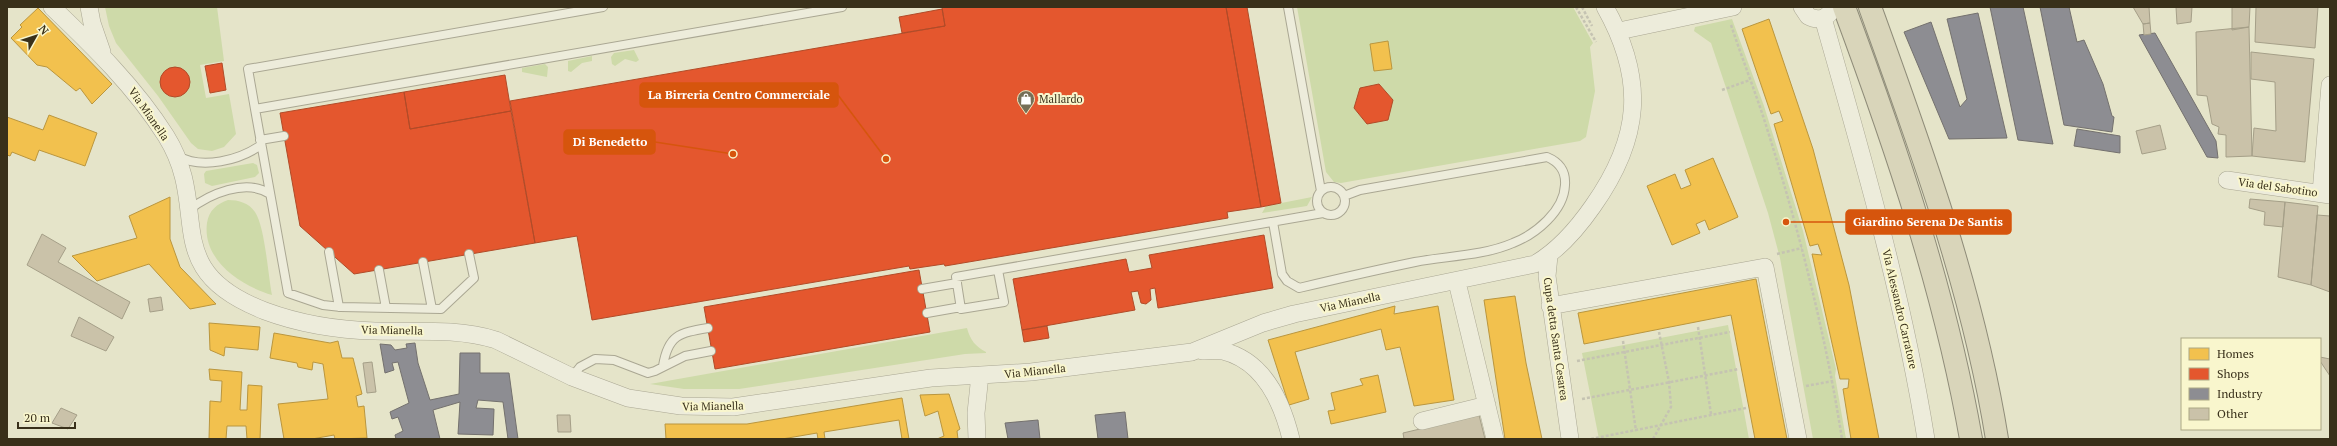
<svg xmlns="http://www.w3.org/2000/svg" width="2337" height="446" viewBox="0 0 2337 446" font-family="'PT Serif',serif">
<rect width="100%" height="100%" fill="#e5e4c9"/>
<path fill="#cedaa9" d="M105,7H217L224,61L200,65L206,98L229,94L236,134L224,147L212,151L198,149L191,143L158,96L116,43L109,26Z
M1297,7H1573L1593,43L1590,47L1595,91L1586,137L1580,141L1341,183L1334,182L1326,172Z
M1732,19L1764,106L1803,231L1836,369L1835,376L1846,439H1813L1780,258L1768,213L1711,43L1694,31L1695,27Z
M634,50L639,60L636,62L625,59L615,66L612,64L611,57L614,53Z
M592,56V61L582,63L571,72L568,71V61Z
M545,64L548,67L547,77L522,72V68Z
M253,163L257,165L259,173L255,177L212,186L205,183L204,174L206,171Z
M1312,197L1307,206L1262,213L1266,206Z
M228,200C239,200 249,203 255,212C265,227 268,275 272,295C241,286 202,260 207,223C209,210 217,204 228,200Z
M1728,325L1749,439H1599L1582,353Z
M967,328C970,340 976,347 986,352V353L965,354L739,389H684L650,384Z"/>
<path fill="#f2c14e" stroke="#ba963e" d="M38,8L112,84L92,104L80,88L76,91L47,67L37,65L11,38L22,27L20,25Z
M1769,19L1813,149L1849,285L1879,439H1851L1843,389L1848,388L1849,379H1840L1812,254L1822,255L1818,244L1810,246L1774,124L1783,121L1779,111L1771,114L1742,29Z
M1388,41L1392,69L1374,71L1370,44Z
M49,115L97,133L85,166L39,150L35,161L12,152L10,156L7,155V117L43,130Z
M1713,158L1738,217L1709,230L1705,220L1696,224L1700,233L1672,245L1647,186L1675,174L1681,189L1691,185L1685,170Z
M170,197V239L180,267L216,304L190,309L149,264L97,281L72,256L137,238L129,216Z
M1756,279L1787,439H1755L1731,315L1584,344L1578,313Z
M1515,296L1526,363L1542,439H1505L1484,300Z
M1395,306L1394,314L1438,306L1454,400L1414,406L1400,347L1386,350L1381,329L1295,352L1309,399L1289,405L1268,340Z
M209,323L260,327L258,350L225,347L224,356L210,350Z
M274,333L330,343L338,341L342,358H353L362,394L356,396L358,407L364,406L367,438L335,439L334,435L312,439H284L278,404L328,399L323,364L313,362L312,370L298,367L297,363L270,358Z
M209,369L242,372L240,410H247L248,385L262,386L260,439H247L246,426H227L226,439H209L210,401L221,402L222,381L210,380Z
M1378,375L1386,412L1331,424L1328,411L1335,410L1331,393L1363,385L1360,379Z
M949,394L960,429L957,431L958,439H937L944,436L938,411L925,416L920,395Z
M902,398L909,439H902L899,420L824,432L825,439H818L817,433L782,439H666L665,424H747Z"/>
<path fill="#e4572e" stroke="#b14b28" d="M942,7H1226L1261,207L1227,212L1228,218L945,266L944,264L910,269L909,266L592,320L577,236L535,243L510,101L945,26Z
M1226,7H1247L1281,203L1261,207Z
M942,9L945,26L902,33L899,17Z
M222,63L226,90L210,93L205,66Z
M160 82a15 15 0 1 1 30 0a15 15 0 1 1-30 0Z
M505,75L511,111L410,129L404,92Z
M1379,84L1393,100L1388,120L1367,124L1354,108L1360,88Z
M404,92L410,129L511,111L535,243L354,274L300,226L280,113Z
M1264,235L1273,288L1158,308L1155,288L1150,289L1151,300L1146,304L1141,303L1138,291L1131,292L1135,310L1022,330L1013,279L1126,259L1129,272L1152,268L1149,255Z
M919,270L930,332L715,369L704,307Z
M1047,326L1049,338L1024,342L1022,330Z"/>
<path fill="#8d8d92" stroke="#74716e" d="M1990,7H2023L2053,144L2018,140Z
M2040,7H2069L2077,42L2084,40L2103,84L2112,116L2114,117L2112,132L2064,125Z
M1978,13L2007,138L1949,139L1904,32L1931,22L1960,107L1967,99L1947,19Z
M2155,33L2216,141L2218,158L2207,157L2139,35Z
M2077,129L2120,136V153L2074,146Z
M415,343L418,363L430,400L459,394L460,353H480V373H509L518,439H508L503,402L478,400L476,408L494,409L493,435L458,434L460,402L433,410L440,439H396L395,435L403,431L398,417L392,419L390,412L409,403L398,362L392,363L394,370L385,373L380,344L391,345L395,350L407,348L406,344Z
M1125,412L1128,439H1098L1095,415Z
M1038,420L1040,439H1008L1005,423Z"/>
<path fill="#cac2a9" stroke="#a59f88" d="M2133,7H2149L2150,23L2143,24Z
M2176,7H2192L2191,22L2177,24Z
M2232,7H2250L2249,27L2232,30Z
M2256,7H2318L2315,48L2255,42Z
M2150,23L2151,34L2144,35L2143,24Z
M2249,27L2252,156L2226,157V135L2218,134L2219,127L2212,124L2207,96L2197,95L2196,32Z
M2251,52L2314,59L2305,162L2252,156L2254,128L2276,131L2275,82L2251,79Z
M2160,125L2166,149L2142,154L2136,131Z
M2250,199L2285,202L2283,227L2264,225L2265,212L2249,208Z
M2285,202L2318,206L2311,285L2278,277Z
M2317,215L2330,216V292L2311,285Z
M42,234L66,248L58,262L130,302L122,319L27,265Z
M161,297L163,310L150,312L148,299Z
M79,317L114,337L106,351L71,336Z
M2320,357L2330,359V376L2320,361Z
M372,362L376,392L367,393L363,363Z
M61,408L77,415L68,429L52,423Z
M557,415H570L571,432H558Z
M1479,415L1485,439H1404L1403,433Z"/>
<g fill="none" stroke-linecap="round" stroke-linejoin="round">
<g stroke="#aaa793" stroke-width="10">
<path id="lane" d="M603,7L248,69L255,109L842,7
M1288,7L1321,191
M255,109L288,293L323,305L341,307L441,309L474,278L469,254
M260,140L284,136
M178,156C202,170 240,160 261,145
M1317 201a14 14 0 1 1 28 0a14 14 0 1 1-28 0Z
M189,210C209,194 246,178 270,194
M1273,222L1282,274L1287,281L1299,288C1337,279 1376,270 1415,262C1446,256 1483,256 1513,243C1536,234 1564,211 1565,185C1566,171 1559,162 1547,157L1360,190L1344,196
M329,252L339,307
M423,262L432,309
M379,270L386,308
M998,270L1004,302L961,309L956,277L1323,213
M922,289L957,283
M927,313L961,307
M663,366C668,335 679,333 708,328
M572,377L580,367L595,359L614,360L648,373L655,371L685,356L711,351"/>
</g>
<g stroke="#aaa793" stroke-width="18">
<path id="street" d="M52,7C94,47 135,87 166,136C213,211 156,269 265,311C300,324 338,330 375,331C416,332 457,328 496,340L572,377L628,398L681,406L733,407L931,378L1031,372L1192,352L1263,323L1294,314L1535,264C1559,250 1577,229 1593,206C1641,138 1646,80 1605,7
M89,7L92,23L102,52
M1802,7L1808,16C1819,22 1829,18 1833,7
M1823,18C1863,158 1903,296 1926,439
M1619,31L1733,7
M2227,180L2330,195
M2321,193L2330,85
M1549,256L1547,276L1570,439
M1457,282L1495,439
M1550,306L1765,267L1798,439
M1202,351C1208,351 1217,350 1223,351C1264,361 1282,402 1291,439
M1422,421L1487,405
M977,439L976,413L980,375"/>
</g>
<g stroke="#8f8c79" stroke-width="24">
<path id="highway" d="M1844,7C1896,147 1945,291 1971,439
M1870,7C1921,148 1973,290 1997,439"/>
</g>
<path stroke="#c5c3b2" stroke-width="2.5" stroke-dasharray="3 2" stroke-linecap="butt" d="M1576,7L1596,42
M1582,7L1592,26
M1731,25C1741,55 1753,86 1763,116C1797,222 1825,330 1842,439
M1722,90L1750,80
M1777,254L1802,248
M1698,327L1711,414
M1623,341L1636,431
M1577,361L1730,332
M1806,386L1833,381
M1582,399L1739,369
M1591,439L1746,408
M1653,439L1671,407L1669,382L1659,332"/>
<use href="#lane" stroke="#edecdb" stroke-width="8"/>
<use href="#street" stroke="#edecdb" stroke-width="17"/>
<use href="#highway" stroke="#d9d5ba" stroke-width="22"/>
</g>
<defs>
<g id="shop-pin" transform="scale(0.9)"><path d="M0 17L-7.5 6A9.5 9.5 0 1 1 7.5 6Z" fill="#756f57" stroke="#f9f6cd"/><path d="M-5-2.5h2.3a2.7 3.5 0 0 1 5.4 0H5L5.5 6h-11ZM-1.5-2.5h3a1.5 2.3 0 0 0-3 0Z" fill="#fff"/></g>
</defs>
<g fill-rule="evenodd">
<use href="#shop-pin" x="1026" y="99"/>
</g>
<g text-anchor="middle" stroke-width="4" stroke-linejoin="round" paint-order="stroke">
<g font-size="11" fill="#39301a" stroke="#f9f6cd" text-anchor="start">
<text x="1039" y="103">Mallardo</text>
</g>
<g font-size="11" fill="#39301a" stroke="#f9f6cd">
<text transform="translate(149 114) rotate(55)" y="4">Via Mianella</text>
<text transform="translate(2278 187) rotate(8)" y="4">Via del Sabotino</text>
<text transform="translate(1350 302) rotate(-12)" y="4">Via Mianella</text>
<text transform="translate(1900 309) rotate(77)" y="4">Via Alessandro Carratore</text>
<text transform="translate(392 330) rotate(1)" y="4">Via Mianella</text>
<text transform="translate(1556 339) rotate(82)" y="4">Cupa detta Santa Cesarea</text>
<text transform="translate(1035 371) rotate(-6)" y="4">Via Mianella</text>
<text transform="translate(713 406) rotate(-1)" y="4">Via Mianella</text>
</g>
</g>
<path fill="none" stroke="#d6550d" stroke-width="1.5" d="M886 159L838 95M733 154L655 142M1786 222L1846 222"/>
<g fill="#d6550d" stroke="#f9f6cd" stroke-width="1.5">
<circle cx="886" cy="159" r="4"/>
<circle cx="733" cy="154" r="4"/>
<circle cx="1786" cy="222" r="4"/>
</g>
<g fill="#d6550d" stroke="#d6550d" stroke-width="1.5">
<rect x="640" y="83" width="198" height="24" rx="4"/>
<rect x="564" y="130" width="91" height="24" rx="4"/>
<rect x="1846" y="210" width="165" height="24" rx="4"/>
</g>
<g font-size="12" text-anchor="middle" font-weight="bold" fill="#fff">
<text x="739" y="99">La Birreria Centro Commerciale</text>
<text x="610" y="146">Di Benedetto</text>
<text x="1928" y="226">Giardino Serena De Santis</text>
</g>
<rect width="2337" height="446" fill="none" stroke="#39301a" stroke-width="16"/>
<rect x="2181" y="338" width="140" height="92" fill="#f9f6cd" stroke="#aca785"/>
<rect x="2189" y="348" width="20" height="12" fill="#f2c14e" stroke="#aca785"/>
<text x="2217" y="358" font-size="12" fill="#39301a">Homes</text>
<rect x="2189" y="368" width="20" height="12" fill="#e4572e" stroke="#aca785"/>
<text x="2217" y="378" font-size="12" fill="#39301a">Shops</text>
<rect x="2189" y="388" width="20" height="12" fill="#8d8d92" stroke="#aca785"/>
<text x="2217" y="398" font-size="12" fill="#39301a">Industry</text>
<rect x="2189" y="408" width="20" height="12" fill="#cac2a9" stroke="#aca785"/>
<text x="2217" y="418" font-size="12" fill="#39301a">Other</text>
<g transform="translate(36 36) rotate(51)" stroke="#f9f6cd" stroke-width="3" paint-order="stroke">
<path d="M0-3L7 15L0 10L-7 15Z" fill="#39301a"/>
<text y="-6" font-size="11" font-weight="bold" text-anchor="middle" fill="#39301a">N</text>
</g>
<path d="M18 422v6h57v-6" fill="none" stroke="#39301a" stroke-width="2"/>
<text x="24" y="422" font-size="12" fill="#39301a" stroke="#f9f6cd" stroke-width="3" paint-order="stroke">20 m</text>
</svg>
